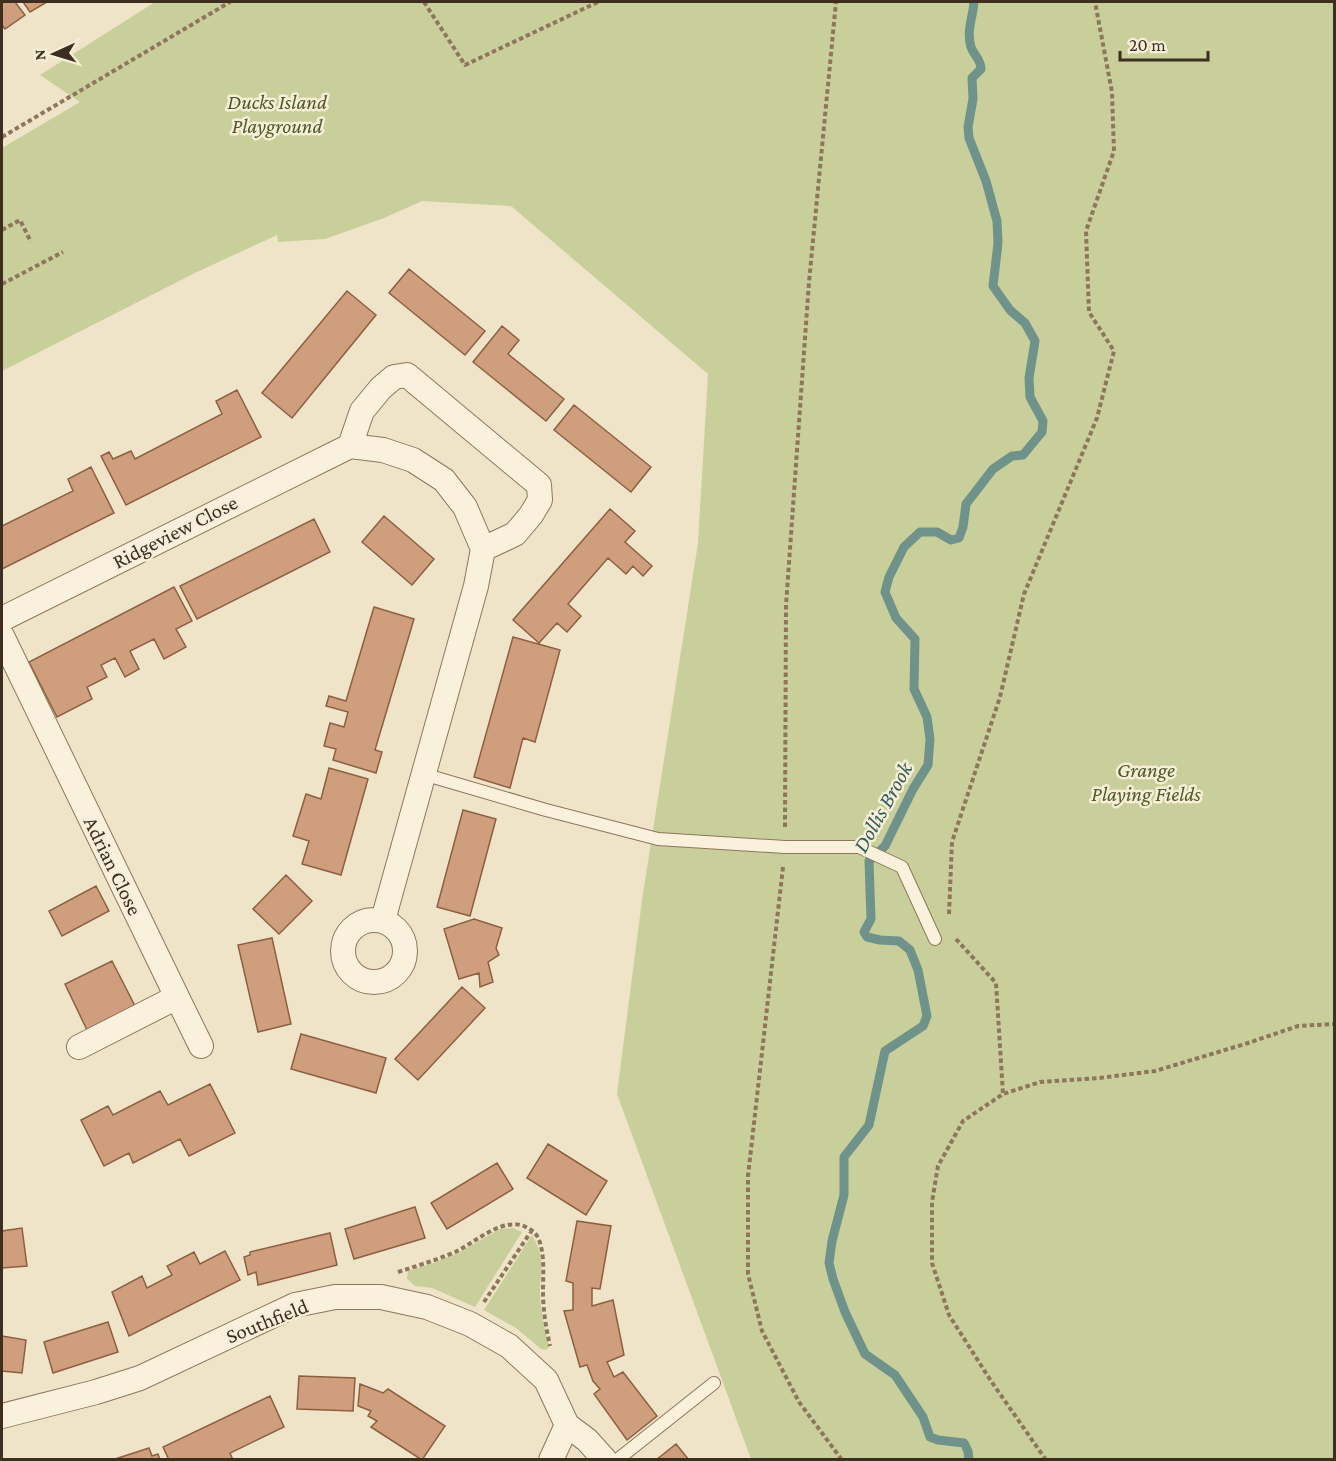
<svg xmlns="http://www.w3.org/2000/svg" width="1336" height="1461" viewBox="0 0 1336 1461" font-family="'Crimson Pro',serif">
<rect width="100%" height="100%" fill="#f0e4c8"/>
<path fill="#c9cf9b" d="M155,2H1334V1459H751L617,1094L642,900L698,543L708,374L511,206L422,201L384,218L325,239L278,242L277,235L197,272L2,371V148L80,102L40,75Z
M513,1228L522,1232L475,1307L432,1288L415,1286L407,1279L408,1271L433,1263L458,1253L500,1229Z
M532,1235C546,1258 540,1270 540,1295C541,1313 545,1330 549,1347L546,1350L541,1349L516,1328L484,1310Z"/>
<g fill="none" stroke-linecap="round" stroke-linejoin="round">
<path stroke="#6f938a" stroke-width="9" d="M969,1460L968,1451L964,1443L938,1440L930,1437L923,1417L895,1375L865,1354L845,1312L833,1279L829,1263L832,1241L844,1195V1157L869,1125L885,1051L923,1026L927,1016L918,970L910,950L899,941L880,940L867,937L864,932L871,919L869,861L885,846L913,789L928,765L930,739L927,717L914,689L915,639L896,618L885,592L889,577L904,547L920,532H937L951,540L959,538L963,527L966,504L993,469L1012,456L1023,455L1042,432L1043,421L1030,397L1029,378L1035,341L1025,323L1010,310L993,286L998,243L997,221L986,181L969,138L968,127L973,99L972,78L981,69C981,59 974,56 971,47C966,31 973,17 974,2"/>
</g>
<path fill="#cf9f7d" stroke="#8d5f41" stroke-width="1.5" d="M2,2H15L25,15L5,29L2,25Z
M23,2H47L30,12Z
M409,269L485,331L465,355L389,293Z
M347,291L376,315L292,418L262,393Z
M502,326L519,340L508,354L564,399L546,421L473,362Z
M237,390L261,437L126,505L101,456L109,452L113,459L131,451L135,459L222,414L216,401Z
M574,405L651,467L631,492L554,430Z
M91,467L114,513L2,569V526L73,491L68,479Z
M610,509L635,531L625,542L652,566L643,576L633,566L626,574L608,558L568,604L581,616L567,632L557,623L539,643L513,620Z
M384,516L434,559L412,585L362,542Z
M314,519L330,552L197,619L180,586Z
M174,587L192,621L176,629L186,647L164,659L154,639L130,651L139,669L125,677L115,658L101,665L107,677L87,687L92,699L57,717L29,662Z
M374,607L414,619L375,750L382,752L376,773L333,760L336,749L324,746L330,723L344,727L348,712L326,706L329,696L346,701Z
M513,637L560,650L535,742L523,738L510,788L474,777Z
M329,768L368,779L341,875L302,864L309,841L293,836L306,794L321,799Z
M463,810L496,819L470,916L437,907Z
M286,875L312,901L279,934L253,909Z
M96,886L109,911L62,936L49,911Z
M474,919L502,928L496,948L499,955L488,962L493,982L480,987L479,973L459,979L444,929Z
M272,938L291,1024L258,1032L238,945Z
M112,961L135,1006L87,1030L65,984Z
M462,987L485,1008L418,1080L395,1059Z
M301,1034L386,1058L376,1093L291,1069Z
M210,1084L235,1133L189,1156L180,1139L133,1163L129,1153L104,1166L81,1120L108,1106L113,1115L160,1091L168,1105Z
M548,1144L607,1181L586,1215L527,1178Z
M497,1163L513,1189L447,1229L431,1203Z
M415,1207L425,1238L354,1259L345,1229Z
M577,1221L611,1226L600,1289L592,1288V1306L613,1300L624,1355L607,1362L614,1377L623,1372L657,1416L627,1440L594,1394L600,1389L593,1381L587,1365L580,1367L564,1311L573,1310V1283L566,1281Z
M22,1228L27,1266L2,1268V1231Z
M330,1233L337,1265L258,1285L256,1272L248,1275L244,1257L250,1255V1252Z
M225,1251L240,1280L129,1336L112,1292L142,1276L147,1288L172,1275L167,1266L194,1252L200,1264Z
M108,1322L118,1352L53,1373L44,1342Z
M2,1336L26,1340L22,1373L2,1371Z
M299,1376L355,1378L353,1411L297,1409Z
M360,1384L383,1393L388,1389L445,1426L422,1460L371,1427L377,1421L368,1416L371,1411L358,1406Z
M270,1396L284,1427L230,1453L233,1460H169L163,1447Z
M676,1444L689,1460H656Z
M149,1448L152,1456L158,1454L160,1460H112Z"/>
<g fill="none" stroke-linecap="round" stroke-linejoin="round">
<g stroke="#8d765c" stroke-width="14">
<path id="lane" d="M423,774L546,810L658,839L785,847H859L902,867L935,939
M617,1460L714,1383"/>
</g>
<g stroke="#8d765c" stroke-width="26">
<path id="street" d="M350,446L383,450L413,460L444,480L465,507L483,549
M2,619L350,446L362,411L381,388L394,377L407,375L539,485L540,500L531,515L515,534L483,549L476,586L383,920
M2,636L177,997L79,1047
M343 951a31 31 0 1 1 62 0a31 31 0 1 1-62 0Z
M177,997L201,1046
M2,1416L96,1392L140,1378L295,1305L335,1297H381L427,1307L470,1324L509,1346L546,1380L567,1425L587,1440L605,1460
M551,1460L567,1425"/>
</g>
<path stroke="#8d765c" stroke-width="4" stroke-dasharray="4.5 3" stroke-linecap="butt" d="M424,2L465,65L598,2
M2,137L230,2
M2,230L20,220L31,242
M2,284L63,252
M785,827L786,605L809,282L836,2
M783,867L748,1176V1274L762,1331L799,1402L842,1460
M949,914L952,842L1000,697L1024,594L1097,418L1114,351L1089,312L1086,231L1114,151L1112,92L1095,2
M956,939L996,983L1003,1094
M398,1272C417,1266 436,1260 455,1252C476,1242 503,1216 526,1227C532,1230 537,1234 539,1240C545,1255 543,1276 543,1291C543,1310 546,1328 550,1346
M484,1302L532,1230
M1046,1460L991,1381L949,1315L932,1263V1202L938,1166L963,1121L1003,1094L1040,1082L1099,1078L1155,1071L1245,1044L1298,1026L1334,1024"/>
<use href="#lane" stroke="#faf1dc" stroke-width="12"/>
<use href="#street" stroke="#faf1dc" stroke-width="24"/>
</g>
<g text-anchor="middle" stroke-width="5" stroke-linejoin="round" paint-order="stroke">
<g font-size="21" font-style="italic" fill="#4d5a26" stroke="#f7eed8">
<text x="277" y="109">Ducks Island<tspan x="277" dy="24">Playground</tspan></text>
<text x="1146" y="777">Grange<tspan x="1146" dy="24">Playing Fields</tspan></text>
</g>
<g font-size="21" fill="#3d2e20" stroke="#f7eed8">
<text transform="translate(175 532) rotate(-27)" y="7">Ridgeview Close</text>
<text transform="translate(113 866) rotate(64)" y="7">Adrian Close</text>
<text transform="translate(267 1321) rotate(-22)" y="7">Southfield</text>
</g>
<g font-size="22" font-style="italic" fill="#2f5d5a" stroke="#f7eed8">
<text transform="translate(882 807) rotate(-61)" y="8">Dollis Brook</text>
</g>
</g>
<rect width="1336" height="1461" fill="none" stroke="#3d2e20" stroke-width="6"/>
<g transform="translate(54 54) rotate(266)" stroke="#f7eed8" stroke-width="4.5" paint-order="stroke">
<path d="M0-4.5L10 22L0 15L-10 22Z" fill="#3d2e20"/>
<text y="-9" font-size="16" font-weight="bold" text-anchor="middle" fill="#3d2e20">N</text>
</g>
<path d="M1120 51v9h88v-9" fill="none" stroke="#3d2e20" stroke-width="3"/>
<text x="1129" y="51" font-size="18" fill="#3d2e20" stroke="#f7eed8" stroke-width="4.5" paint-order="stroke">20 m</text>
</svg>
